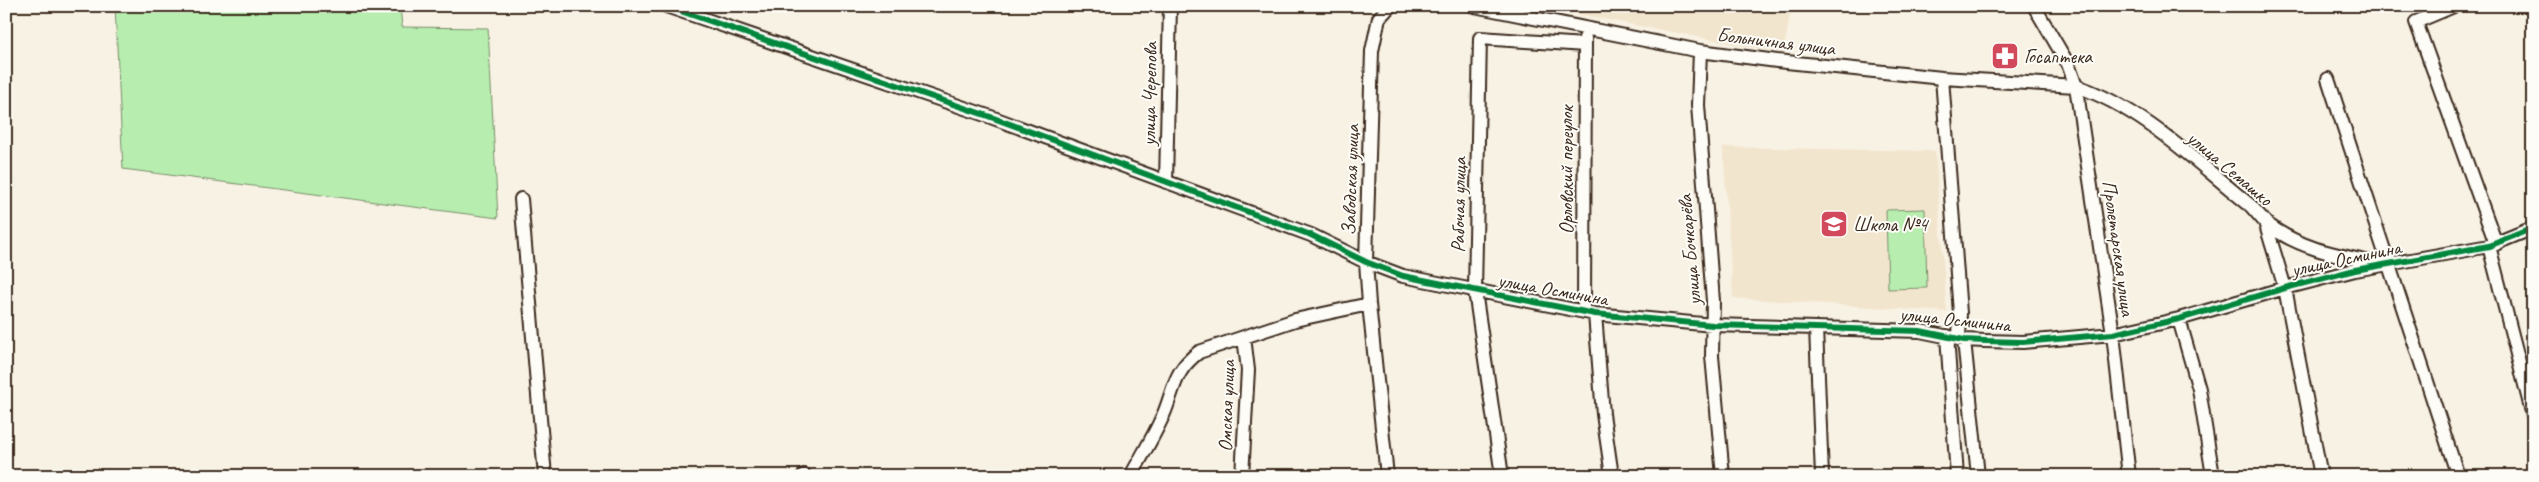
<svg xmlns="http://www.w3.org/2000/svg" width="2539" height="482" viewBox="0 0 2539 482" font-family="Caveat,sans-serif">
<rect width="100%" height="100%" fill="#f8f2e4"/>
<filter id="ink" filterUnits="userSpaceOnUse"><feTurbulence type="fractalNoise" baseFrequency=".02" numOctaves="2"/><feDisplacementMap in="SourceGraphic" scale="10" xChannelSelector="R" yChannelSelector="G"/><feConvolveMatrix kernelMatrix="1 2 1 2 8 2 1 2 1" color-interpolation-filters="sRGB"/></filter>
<g filter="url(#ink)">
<path fill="#f2e5ce" d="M1550,6H1792L1783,53L1550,9Z
M1723,147L1935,151L1947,312L1733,298Z"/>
<path fill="#b7eeb0" stroke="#798c67" d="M115,6H400L402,27L488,28L498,218L123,169Z
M1925,209L1927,288L1888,289L1886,210Z"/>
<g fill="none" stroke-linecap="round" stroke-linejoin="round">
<g stroke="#3b2a1e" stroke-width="16">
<path id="minor" d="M666,6L988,116L1311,235L1366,262L1403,276L1595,314L1713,325L1920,331L1964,340L1985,341L2023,342L2113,334L2179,319L2285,288L2355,270L2489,246L2533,228
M1474,6L1700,51L1777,61L1942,78L2076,86C2143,108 2197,163 2251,206L2265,222L2285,288L2321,476
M2034,6L2068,64L2076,86L2113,334L2129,476
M2454,6L2416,22L2496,244
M1700,51L1698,105L1713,301L1712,356L1723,476
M1942,78L1960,313L1959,339
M2328,79L2458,476
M1166,182L1170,6
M521,199L545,476
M2267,224C2300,249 2337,255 2376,263
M2489,246L2533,416
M1584,312L1585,38
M1595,314L1603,414L1612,476
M2179,319L2199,389L2213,476
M1816,328L1822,476
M1947,336L1957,476
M1964,340L1978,476
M804,475V476
M1131,476C1142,455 1156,433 1165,411C1175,385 1175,370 1199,352L1295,320L1369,304
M1242,476L1248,370L1244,337
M1387,476L1369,304L1366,262L1372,51L1379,18L1390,6
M1502,476L1475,291L1480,38L1585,45"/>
</g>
<use href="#minor" stroke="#fdfcf7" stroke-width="12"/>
<g stroke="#fdfcf7" stroke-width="9">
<path id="cycleway" d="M666,6L988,116L1311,235L1366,262L1403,276L1595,314L1713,325L1920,331L1964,340L1985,341L2023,342L2113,334L2179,319L2285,288L2355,270L2489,246L2533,228"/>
</g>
<use href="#cycleway" stroke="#00873e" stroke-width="6"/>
</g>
</g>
<defs>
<g id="pharmacy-square" transform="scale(1.4375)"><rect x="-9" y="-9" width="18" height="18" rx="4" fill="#d1495b" stroke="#fdfcf7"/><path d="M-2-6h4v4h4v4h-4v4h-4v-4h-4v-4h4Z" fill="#fff"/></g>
<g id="school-square" transform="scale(1.4375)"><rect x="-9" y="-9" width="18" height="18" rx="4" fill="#d1495b" stroke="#fdfcf7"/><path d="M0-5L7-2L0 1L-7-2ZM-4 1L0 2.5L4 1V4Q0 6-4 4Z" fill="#fff"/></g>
</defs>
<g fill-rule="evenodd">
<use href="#pharmacy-square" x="2005" y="56"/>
<use href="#school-square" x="1834" y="224"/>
</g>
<g text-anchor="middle" stroke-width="4" stroke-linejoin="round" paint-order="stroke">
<g font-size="20" fill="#3b2a1e" stroke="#fdfcf7">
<text transform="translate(1776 41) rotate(7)" y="7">Больничная улица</text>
<text transform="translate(1149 94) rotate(-89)" y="7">улица Черепова</text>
<text transform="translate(2230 168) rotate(40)" y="7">улица Семашко</text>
<text transform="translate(1566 170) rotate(-90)" y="7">Орловский переулок</text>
<text transform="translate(1350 180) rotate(-88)" y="7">Заводская улица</text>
<text transform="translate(1458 205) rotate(-89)" y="7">Рабочая улица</text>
<text transform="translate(2119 248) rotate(82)" y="7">Пролетарская улица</text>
<text transform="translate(1689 250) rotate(-95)" y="7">улица Бочкарёва</text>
<text transform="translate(2346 258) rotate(-12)" y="7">улица Осминина</text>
<text transform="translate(1553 289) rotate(10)" y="7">улица Осминина</text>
<text transform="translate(1955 319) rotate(6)" y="7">улица Осминина</text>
<text transform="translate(1226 406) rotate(-88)" y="7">Омская улица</text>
</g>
<g font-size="20" fill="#3b2a1e" stroke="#fdfcf7" text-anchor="start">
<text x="2024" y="63">Госаптека</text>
<text x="1853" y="231">Школа №4</text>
</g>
</g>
<rect width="2539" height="482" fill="none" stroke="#fdfcf7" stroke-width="25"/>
<rect x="12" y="12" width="2514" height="457" fill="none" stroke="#3b2a1e" stroke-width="2" filter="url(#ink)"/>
</svg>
